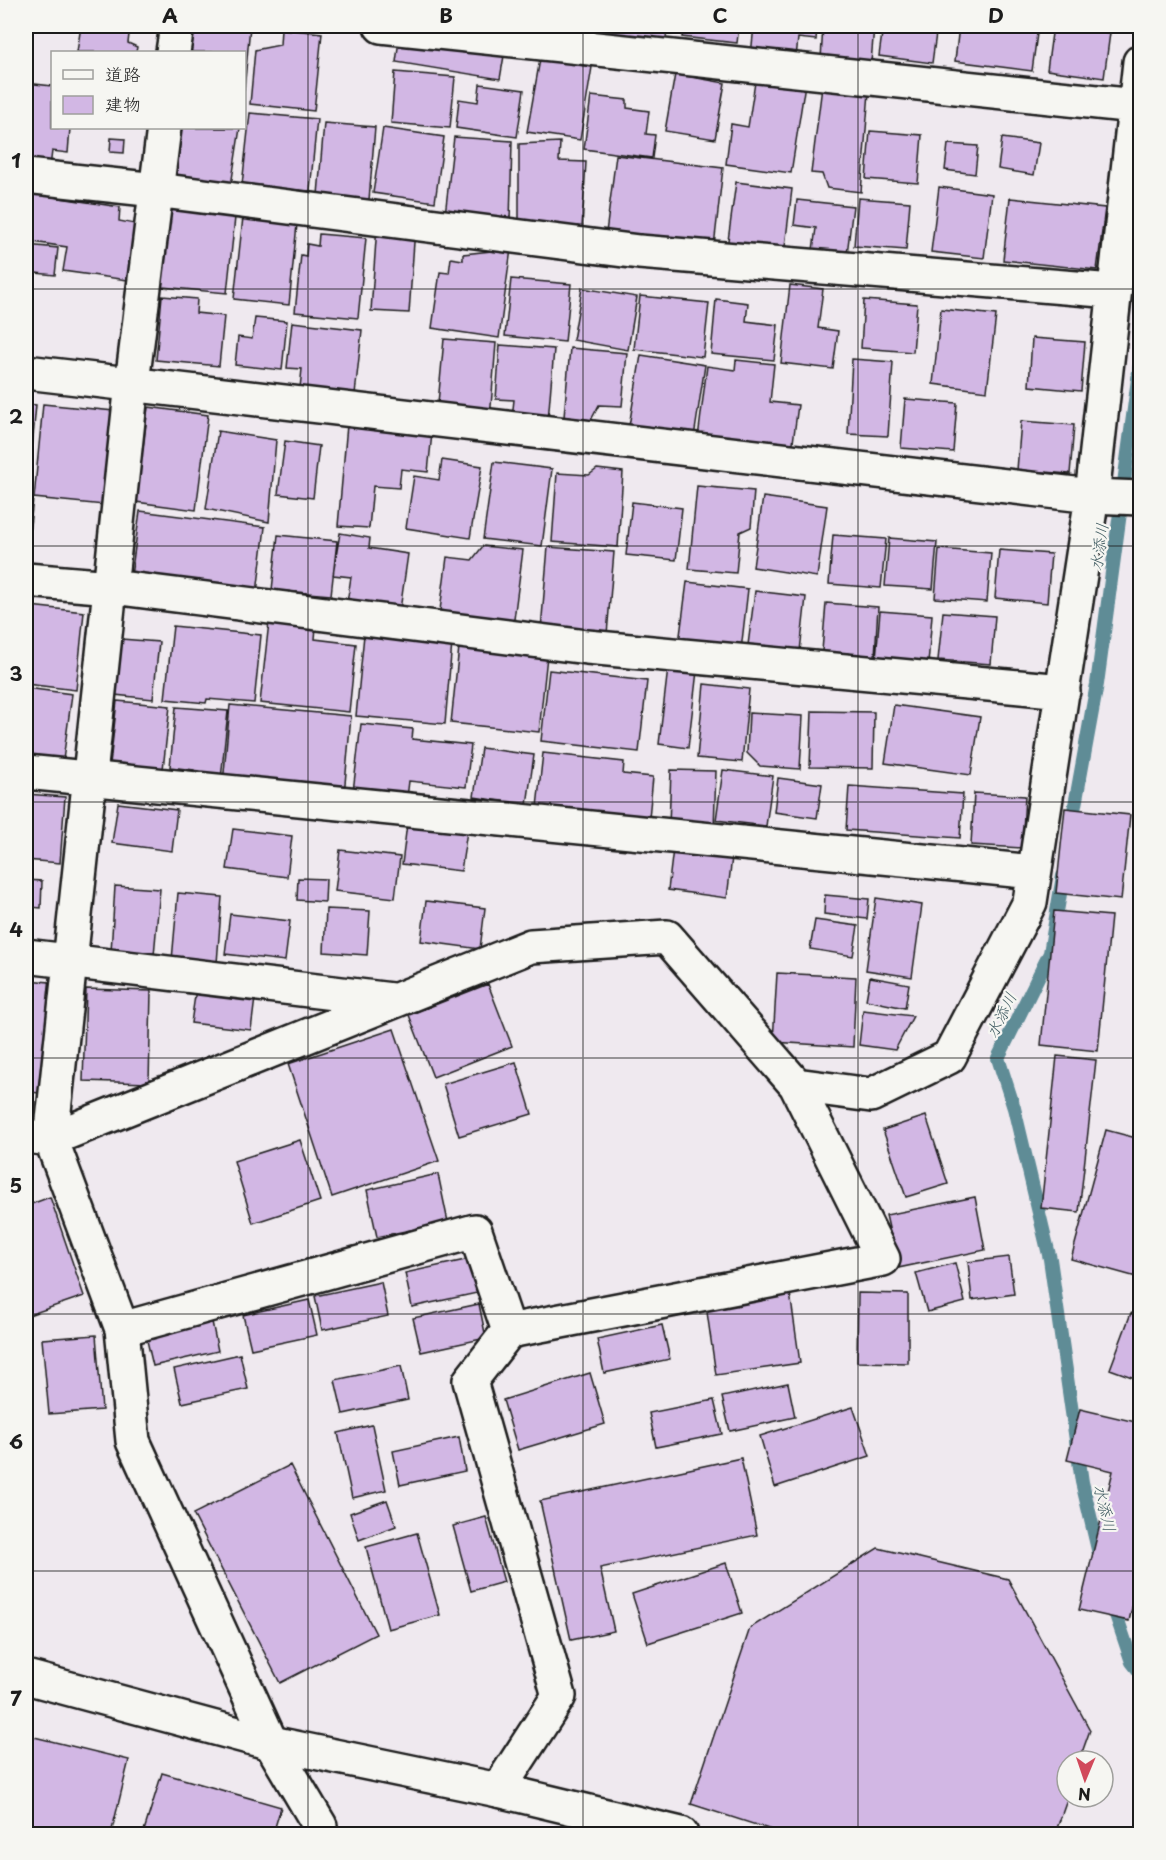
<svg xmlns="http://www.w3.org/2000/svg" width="1166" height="1860" viewBox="0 0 1166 1860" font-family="'Playpen Sans','Klee One',sans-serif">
<rect width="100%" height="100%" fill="#efe9ef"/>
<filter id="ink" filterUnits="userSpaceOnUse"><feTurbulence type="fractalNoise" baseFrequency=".0167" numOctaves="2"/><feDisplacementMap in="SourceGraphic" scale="12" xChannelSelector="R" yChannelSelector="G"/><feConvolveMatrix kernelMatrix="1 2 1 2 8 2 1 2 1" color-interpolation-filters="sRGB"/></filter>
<g filter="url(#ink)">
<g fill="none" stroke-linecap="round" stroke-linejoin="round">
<path stroke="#5e8c96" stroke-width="14" d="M1071,827L1097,684L1140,364
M1063,876L1050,953L998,1058L1014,1108L1050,1259L1082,1482L1100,1558
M1111,1600L1132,1662L1140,1672"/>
</g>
<path fill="#d2b7e4" stroke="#1c1c1c" stroke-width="1.5" d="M81,26H130L128,43L137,47L136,52H77Z
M191,26H250L244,91V52H188Z
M603,26H668L665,43L602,34Z
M684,26H739L737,43L682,37Z
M754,26H817L816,40L798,38L796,58L751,55Z
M823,26H874L871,63L821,59Z
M883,26H937L932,63L879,56Z
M959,26H1038L1032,71L955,61Z
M1053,26L1110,33L1104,78L1047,70Z
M281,29L322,33L314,111L250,104L255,50L280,45Z
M400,33L505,50L500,79L396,62Z
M540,59L592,67L580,140L527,132Z
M395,72L455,77L450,128L391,123Z
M675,74L725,83L715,139L665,131Z
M756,76L805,84L791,173L726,164L731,124L748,127Z
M26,83L52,86V128H70L68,153L52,151L50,167L26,164Z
M480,84L524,90L517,137L456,128L459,99L478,102Z
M822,87L869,92L861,192L827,188L822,174L811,173Z
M591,96L627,100V108L649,111L646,134L655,135L652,158L584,149Z
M250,113L317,119L310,191L242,185Z
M324,123L375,127L369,200L318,195Z
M180,128H240L230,192L171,183Z
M383,128L444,137L435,202L373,193Z
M870,131L922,135L918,183L866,179Z
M454,137L512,141L510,222L445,215Z
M111,138L125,139L124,153L110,152Z
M1002,138L1039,143L1034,175L998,169Z
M560,142L559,161L586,162L582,228L519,225V144Z
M948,144L978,146L975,174L945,170Z
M616,155L723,168L714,246L606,233Z
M736,182L792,189L784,255L727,248Z
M939,187L992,194L984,258L931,252Z
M26,193L120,207L119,221L135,224L127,280L63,271L67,247L26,241Z
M858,198L910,202L906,250L854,246Z
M1010,198L1105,208L1097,270L1003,260Z
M797,200L853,206L847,254L813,250L816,228L794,225Z
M171,201L236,208L227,293L162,287Z
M244,208L298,214L289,305L234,299Z
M377,226L415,228L409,313L371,311Z
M319,234L366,238L358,318L295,312L301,255L306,256L307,244L318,246Z
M26,245L58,248L55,275L26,272Z
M511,249L499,338L432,328L440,272L449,273L451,258L463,260V254Z
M511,279L571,284L565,342L505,336Z
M790,285L823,289L818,328L838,331L833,369L781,363Z
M582,288L637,297L628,350L573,340Z
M162,296L197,299L196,313L224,316L219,366L156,360Z
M640,296L709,303L703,357L634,349Z
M716,299L748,303L746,321L778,325L774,360L711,354Z
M864,300L917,304L913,352L861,348Z
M941,309L996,315L987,391L933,384Z
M255,318L287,321L282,370L235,365L238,337L252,339Z
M292,322L362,330L355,394L300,388L302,369L287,368Z
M1032,338L1085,342L1081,391L1029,386Z
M444,339L496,343L490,419L437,414Z
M500,345L554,349L548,421L512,418L514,400L496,399Z
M570,348L627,353L622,406L599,405L591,420L564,417Z
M641,355L705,365L694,437L629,426Z
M852,359L893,362L888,436L848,434Z
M736,360L774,364L770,402L798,405L792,450L698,438L707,366L735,370Z
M905,399L957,403L953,452L901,448Z
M26,404L36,405L28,492H26Z
M43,404L114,411L104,505L34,498Z
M148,407L208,415L196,510L136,502Z
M1021,421L1074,425L1070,474L1017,470Z
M347,425L432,433L428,472L401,469L399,488L373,486L369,528L338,526Z
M218,431L276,440L269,522L206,509Z
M285,441L319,446L313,498L278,494Z
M442,460L482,466L470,538L406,528L414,476L439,480Z
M494,462L552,469L542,546L483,539Z
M597,469L623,472L618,547L552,542L557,473L589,475Z
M697,486L754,491L751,527L740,532L736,573L689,569Z
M763,497L827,506L817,577L753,567Z
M26,498L33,499L26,561Z
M632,502L682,508L676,560L626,555Z
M140,511L265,527L257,593L131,576Z
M340,533L370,538L369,548L408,554L399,617L346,609L351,577L333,575Z
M278,535L337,541L331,595L272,590Z
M833,535L886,539L881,588L829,584Z
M889,538L937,542L933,589L885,586Z
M1140,544V596H1136Z
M483,546L523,550L513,627L439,618L447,557L472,560Z
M548,547L614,552L607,634L541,629Z
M939,549L991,553L987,602L935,598Z
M999,550L1051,554L1047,603L995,598Z
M687,582L748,589L741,650L679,643Z
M755,591L806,597L800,651L748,645Z
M826,603L878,607L875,656L822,651Z
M30,606L84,612L76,690L26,684Z
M880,611L932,615L928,664L876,659Z
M943,612L995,616L991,664L938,660Z
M269,622L316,627L315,639L356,644L349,712L260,703Z
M173,626L261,635L254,703L207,699L206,703L165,699Z
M364,635L452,643L445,724L356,716Z
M121,639L159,642L153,699L115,695Z
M459,647L547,656L539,732L451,723Z
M668,668L697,671L688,748L659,744Z
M549,670L647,681L639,752L541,741Z
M704,684L749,689L742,762L697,758Z
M26,688L72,694L63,760L26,755Z
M117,701L170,706L162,778L109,773Z
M230,705L351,716L344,795L223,784Z
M894,705L980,717L971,775L885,763Z
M176,707L228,711L221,779L196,777L194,770L170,767Z
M812,711L874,712L873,768L810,767Z
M749,713L803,716L800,769L760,766L747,753Z
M361,724L413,729L412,739L471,745L466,787L409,781L406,806L352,800Z
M481,748L534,755L527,805L474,797Z
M543,753L624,762L623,774L653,777L648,828L536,816Z
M671,770L716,771L714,828L669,826Z
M723,770L773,776L766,826L716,820Z
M778,778L822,784L817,818L774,812Z
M849,786L963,794L960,838L846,830Z
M974,793L1025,796L1022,848L971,845Z
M26,794L65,797L60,863L26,860Z
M118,803L177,810L172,851L112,843Z
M1065,808L1130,815L1121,900L1056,893Z
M407,824L467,831L461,871L402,864Z
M233,829L292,836L287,877L227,869Z
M673,849L732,857L727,898L668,890Z
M340,850L400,857L395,898L335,891Z
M298,878L326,879L325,902L297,900Z
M26,880L42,881L41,908L31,907L30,934L26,933Z
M115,886L160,889L154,955L111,952Z
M178,893L222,897L217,963L172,960Z
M825,895L869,899L867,919L824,914Z
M876,898L922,905L912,977L866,970Z
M426,901L485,908L480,949L421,941Z
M326,909L370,911L367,955L324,952Z
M1054,911L1111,916L1098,1051L1041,1045Z
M230,914L290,921L285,961L225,954Z
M815,920L858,926L853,956L810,949Z
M777,973L856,977L853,1047L773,1042Z
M870,977L909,984L905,1008L866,1000Z
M26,980L50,982L42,1093L26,1092Z
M197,982L256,990L251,1030L191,1023Z
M488,984L512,1046L433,1077L409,1015Z
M86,989L151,991L149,1083L83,1081Z
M863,1010L913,1016L895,1050L859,1045Z
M394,1029L439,1161L332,1197L288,1064Z
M1057,1056L1096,1060L1079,1212L1041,1208Z
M516,1062L532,1114L459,1136L443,1084Z
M926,1116L948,1184L906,1197L883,1130Z
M1106,1130L1140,1139V1278L1071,1259Z
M300,1140L320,1201L253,1223L234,1161Z
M438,1174L448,1222L377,1237L367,1190Z
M50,1197L84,1296L26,1316V1206Z
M975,1197L985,1250L898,1268L886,1215Z
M1009,1257L1014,1294L972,1300L968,1262Z
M470,1259L477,1293L412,1307L405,1273Z
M955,1263L965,1302L927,1312L916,1273Z
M381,1282L388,1316L322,1330L315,1296Z
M790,1293L800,1363L716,1375L706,1305Z
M858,1293L908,1294V1363L857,1362Z
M309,1300L317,1335L251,1349L243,1315Z
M479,1304L486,1338L421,1352L413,1318Z
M1131,1313L1140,1316V1380L1110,1369Z
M211,1317L218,1351L153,1366L145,1332Z
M662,1325L670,1359L604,1373L597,1339Z
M96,1335L102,1410L49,1414L42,1339Z
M240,1354L248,1389L182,1403L174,1369Z
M401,1366L408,1400L343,1414L335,1380Z
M590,1373L605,1424L518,1450L503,1400Z
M788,1383L795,1417L730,1431L722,1397Z
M714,1400L722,1434L656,1447L649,1413Z
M853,1407L870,1456L775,1487L760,1436Z
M1080,1409L1140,1423V1573L1129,1621L1079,1610L1113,1471L1067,1460Z
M372,1425L386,1490L352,1498L338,1433Z
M459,1437L465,1471L400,1485L393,1451Z
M741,1458L757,1535L600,1568L614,1631L571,1640L540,1501Z
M290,1465L376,1634L280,1683L193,1514Z
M387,1500L396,1526L359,1540L350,1513Z
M486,1517L504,1582L471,1591L453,1526Z
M417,1533L440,1615L388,1629L366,1547Z
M878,1548L1008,1579L1090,1730L1079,1761H1067L1068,1797L1055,1834H784L691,1804L750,1628Z
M726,1563L742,1613L648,1643L632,1594Z
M26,1735L129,1760L111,1834H26Z
M162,1773L281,1807L273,1834H143Z"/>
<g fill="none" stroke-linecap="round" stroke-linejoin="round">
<g stroke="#1c1c1c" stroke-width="38">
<path id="street" d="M381,26L1135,106
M173,52L177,26
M164,128L132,383L51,1139L122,1329L133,1441L271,1743L320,1826L319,1834
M26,176L156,190L639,252L1113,291
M26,372L1092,496L1140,498
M26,580L112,587L587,647L1063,691
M26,772L1034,872
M26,956L392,1000
M26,1136L51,1139L531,946L667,937L796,1085L871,1095L949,1057L1030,902L1092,496L1140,62
M122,1329L475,1231L509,1331L883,1259L796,1085
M498,1790L559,1696L470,1381L509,1331"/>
</g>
<g stroke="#1c1c1c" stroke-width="38">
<path id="secondary" d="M26,1677L271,1743L498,1790L681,1834"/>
</g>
<use href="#street" stroke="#f6f6f2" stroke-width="33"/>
<use href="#secondary" stroke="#f6f6f2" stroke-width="33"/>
</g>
</g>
<path fill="none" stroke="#1c1c1c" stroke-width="1.5" stroke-opacity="0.55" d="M308,26V1834M583,26V1834M858,26V1834M26,289H1140M26,546H1140M26,802H1140M26,1058H1140M26,1314H1140M26,1571H1140"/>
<g text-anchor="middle" stroke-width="4.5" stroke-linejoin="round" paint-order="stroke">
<g font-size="16" font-style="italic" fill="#425d63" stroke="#f6f6f2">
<text transform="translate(1099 547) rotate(-82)" y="6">水添川</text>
<text transform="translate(1001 1015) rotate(-64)" y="6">水添川</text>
<text transform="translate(1105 1508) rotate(77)" y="6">水添川</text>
</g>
</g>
<rect width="1166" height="1860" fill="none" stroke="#f6f6f2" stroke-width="66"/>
<rect x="51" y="51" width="195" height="78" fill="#f6f6f2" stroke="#9f9f9c" stroke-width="1.5"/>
<rect x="63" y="70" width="30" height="9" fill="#f6f6f2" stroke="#9f9f9c" stroke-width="1.5"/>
<text x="105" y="81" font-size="18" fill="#1c1c1c">道路</text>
<rect x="63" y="96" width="30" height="18" fill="#d2b7e4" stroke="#9f9f9c" stroke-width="1.5"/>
<text x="105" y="111" font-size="18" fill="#1c1c1c">建物</text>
<g transform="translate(1085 1779) rotate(182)"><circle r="28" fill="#f6f6f2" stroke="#9f9f9c" stroke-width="1.5"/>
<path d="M0-4.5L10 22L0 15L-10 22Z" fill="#d1495b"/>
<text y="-9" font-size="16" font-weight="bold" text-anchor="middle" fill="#1c1c1c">N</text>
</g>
<rect x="33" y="33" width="1100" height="1794" fill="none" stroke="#1c1c1c" stroke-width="2"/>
<g font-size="20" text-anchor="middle" font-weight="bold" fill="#1c1c1c">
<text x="170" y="23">A</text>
<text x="446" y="23">B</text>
<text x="720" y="23">C</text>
<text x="996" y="23">D</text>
<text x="16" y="168">1</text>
<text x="16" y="424">2</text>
<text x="16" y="681">3</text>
<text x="16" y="937">4</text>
<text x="16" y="1193">5</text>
<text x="16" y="1449">6</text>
<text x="16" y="1706">7</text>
</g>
</svg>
